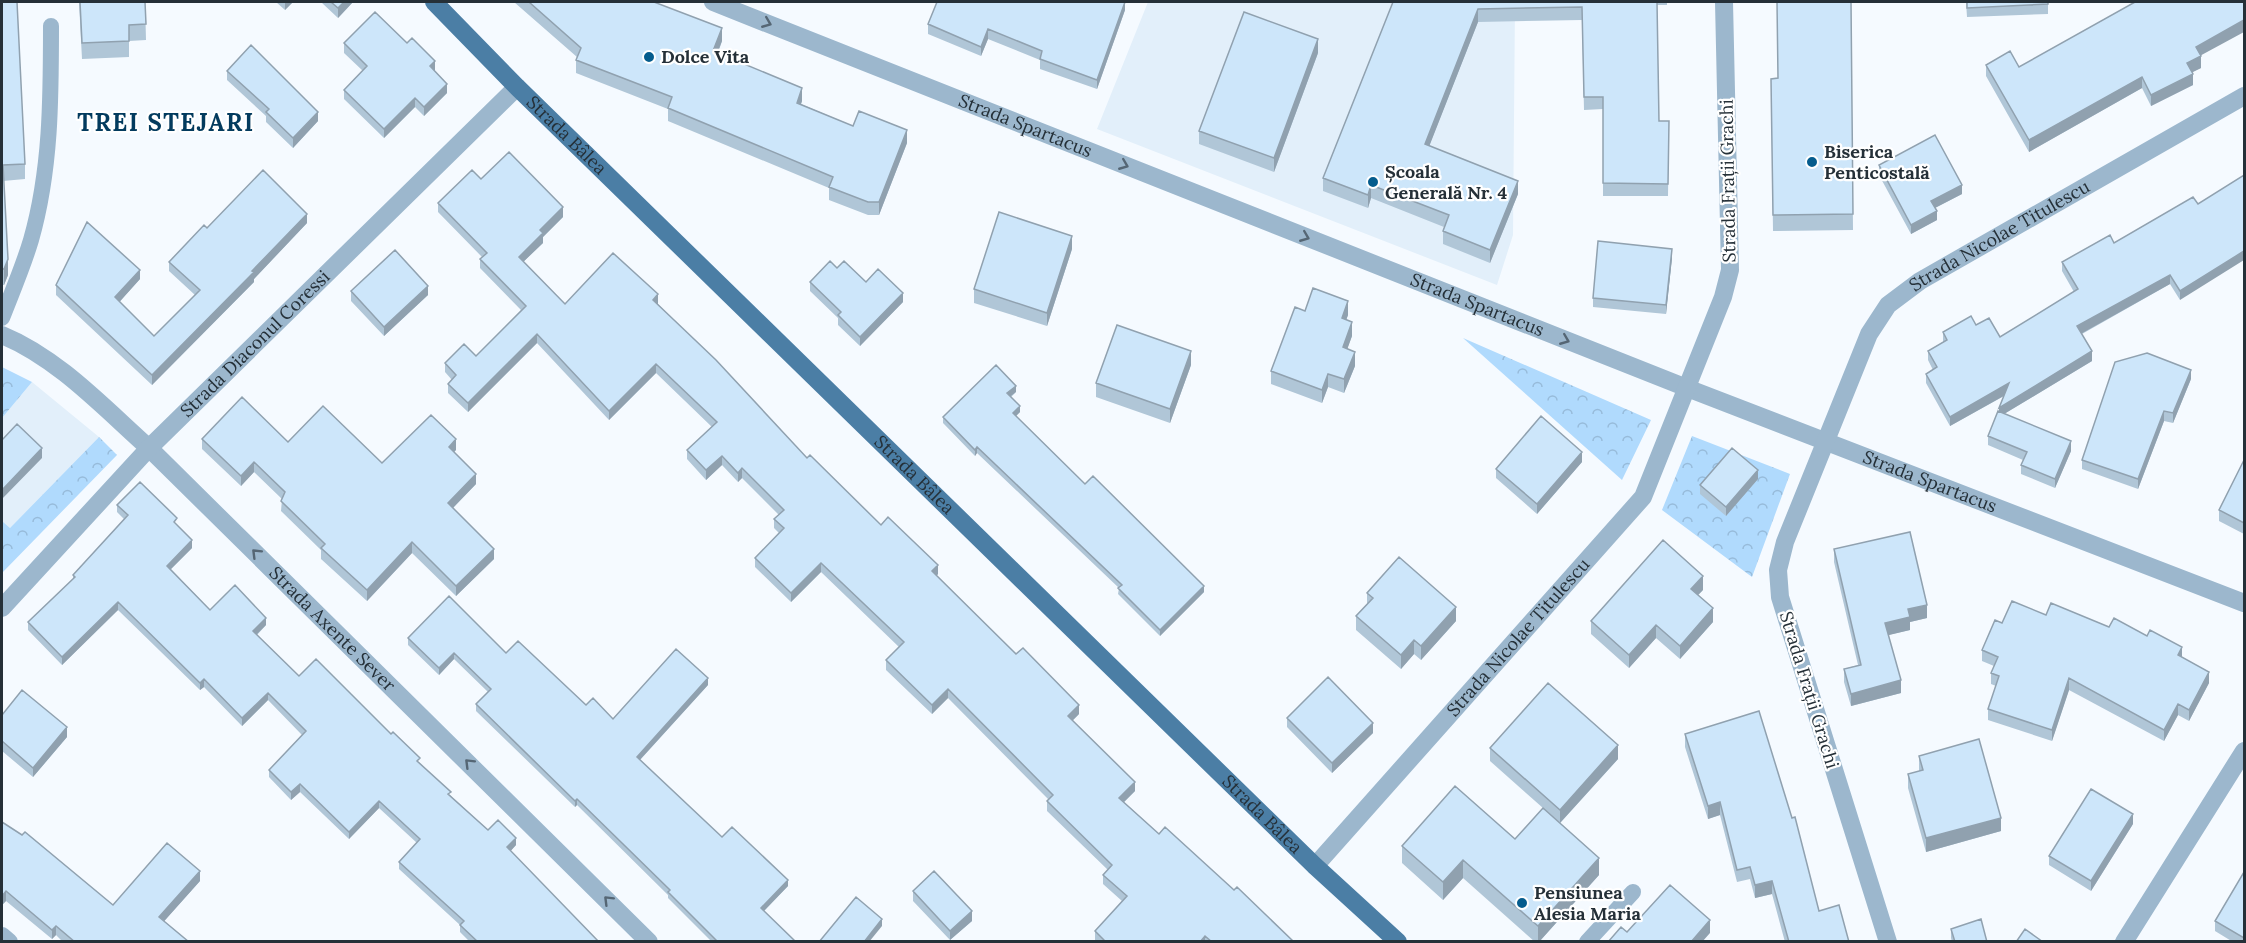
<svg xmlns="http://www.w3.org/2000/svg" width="2246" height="943" viewBox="0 0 2246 943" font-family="Lora,serif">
<defs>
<pattern id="park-crowns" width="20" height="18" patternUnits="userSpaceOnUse" patternTransform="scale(1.5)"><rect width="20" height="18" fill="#b0dafd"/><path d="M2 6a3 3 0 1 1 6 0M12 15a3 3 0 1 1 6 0" fill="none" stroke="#97bbda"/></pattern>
</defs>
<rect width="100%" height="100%" fill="#f5faff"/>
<path fill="#e2effa" d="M1148,2H1515L1513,235L1497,285L1097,129Z
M32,382L99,437L10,528L2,521V418Z"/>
<path fill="url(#park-crowns)" d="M1463,338L1651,420L1622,480Z
M2,367L32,382L2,418Z
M1692,436L1790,474L1752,577L1662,510Z
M99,437L117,455L2,573V521L10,528Z"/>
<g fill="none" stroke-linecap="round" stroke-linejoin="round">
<path stroke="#9cb7cd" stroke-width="16" d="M2,318C12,292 23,267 31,240C51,170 51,98 51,26
M1587,942L1633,892"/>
<g stroke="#9cb7cd" stroke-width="18">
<path id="s1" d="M713,2L1687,388L2244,603"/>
<path id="s2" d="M2,335C58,358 104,408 149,448L649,942"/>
<path id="s3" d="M2,608L149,448L517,87"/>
<path id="s4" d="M1315,866L1643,497L1723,297L1730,270L1724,2"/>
<path d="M2,936L9,942"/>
<path id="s5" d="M1888,942L1780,597L1778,570L1785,542L1869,334L1888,305L1920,281L2244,96"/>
<path d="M2124,942L2244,751"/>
</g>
<path stroke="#4b7ea5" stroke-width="18" id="s6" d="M434,2L517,87L1315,866L1398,942"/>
</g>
<path fill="#b0c6d7" d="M2,2L25,164V179L3,181L8,275L4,285H2Z
M79,2H145L146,40L129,41V57L82,59Z
M276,2H293L285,10Z
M321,2H353L338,18Z
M514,2H654L722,41L718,53L802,101L801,104L853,126L907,143L879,215H868L829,200V188L668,121V109L576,73V60L577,57Z
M1393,2H1667V5H1657L1659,121H1669L1668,196H1603V109L1584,110L1582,20L1478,22L1429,146L1518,194L1490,263L1443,244V231L1444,227L1371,198L1368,208L1323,191V178Z
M1851,2L1853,230L1773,231L1771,79L1778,78Z
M1966,2L2048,4V14L1967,17Z
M1125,10L1097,89L1040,69V60L988,39L981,56L928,34V24Z
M344,43L435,71L447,93L424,116L415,107L384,138L344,99V90L363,71L344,53Z
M1318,53L1274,172L1199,144V131Z
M2200,56L2201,68L2192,72L2193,85L2151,106L2142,88L2029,152L1986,76V65L2019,67Z
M227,71L318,121L293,148L266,122V116L227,80Z
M1879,165L1962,194L1935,208L1937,220L1911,234L1879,175Z
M481,179L563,217L543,237V243L523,262L565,304H658L807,458L881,525L938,574L936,576L1079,714L1072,721L1135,791L1124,802L1159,834L1234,890L1294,942H1095V931L1122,901L1103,884V875L1108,870L1047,811V801L1049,800L948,698L932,714L886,670V660L899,647L821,572L791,602L755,567V558L779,533L774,528V519L779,515L742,478L738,482L722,465L706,480L687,459V450L712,427L656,373L609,420L537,343L468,412L448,393V384L452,380L445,372V363L476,356L521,310L480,268V259L482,257L438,212V203Z
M2193,197L2180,300L2170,284L2082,334L2092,361L2004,414L2071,451L2055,488L2021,474V465L2023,460L1988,445V436L1999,412L2004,396L1950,426L1926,383V374L1933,370L1928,360V351L1943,342V332L1976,325L2000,337L2074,292L2062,271V262L2114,243Z
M307,223L254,279V282L152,385L56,295V285L140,279L119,302L154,336L195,295L169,271V262L207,228Z
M1072,249L1047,326L974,303V289Z
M1672,258L1666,314L1593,307V298Z
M837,268L866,282L903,302L860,346L838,325V318L810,291V282Z
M351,291L428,295L384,336L351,301Z
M1305,311L1348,315L1346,320L1352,336L1347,349L1355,366L1344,393L1328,387L1322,403L1271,384V371Z
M1191,365L1170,423L1096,397V383Z
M2191,379L2173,423L2164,421L2138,489L2082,469V460Z
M1016,392L1011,397L1020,412L1016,416L1085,484L1204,592L1160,636L1118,594L1119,588L977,453L975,456L943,423V417Z
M202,439L288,442L382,463L456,450L454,452L476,484L453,508L494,559L456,596L412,553L367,601L321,559V550L281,511L282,499L254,472L241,486L202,449Z
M2244,460V534L2219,521V510Z
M1582,462L1537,514L1496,478V469Z
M1758,479L1726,516L1700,494V485Z
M117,505L177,525L192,548L171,569L210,610L266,625L257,635L299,676L420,763L451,796L488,830L516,845L510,851L599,942H470L460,932V925L399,869V862L417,843L379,808L349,839L300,792L291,800L269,777V770L302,735L268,700L242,726L204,687L200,690L118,610L62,665L28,630V622L73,579V575L124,519L117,512Z
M1834,549L1927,618L1910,622V630L1888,635L1901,693L1851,706L1844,682V669L1858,665L1834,562Z
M1703,590L1698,595L1713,622L1680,659L1656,638L1629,668L1591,634V621Z
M1367,593L1456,621L1421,660L1414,654L1401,669L1356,630V616L1367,604Z
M2046,615L2182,657L2209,683L2189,721L2178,715L2164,741L2069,690L2052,741L1988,720V709L1996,686L1991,684V673L1994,666L1982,661V650L2002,623Z
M408,638L506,653L586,705L613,719L708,685L640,760L722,837L788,886L764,911L796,942H712L668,898V895L577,805L575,807L476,711V704L488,692L454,659L439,675L408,645Z
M2,715L67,737L33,777L2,751Z
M1287,718L1373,733L1332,773L1287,727Z
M1685,734L1819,911L1849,942H1785L1772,894L1755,898L1750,879L1737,882L1720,815L1708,819L1685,747Z
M1490,748L1618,759L1560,823L1599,875L1539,942H1535L1463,878L1443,900L1402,863V846L1515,839L1543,808L1490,761Z
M1919,756L2001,831L1926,852L1908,788V774L1919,771Z
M2,822L113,905L200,881L164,921L189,942H63L56,935L52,939L6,901L3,904L2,903Z
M2133,824L2091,891L2049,865V856Z
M2244,872V942H2233L2215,931V921Z
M913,891L972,921L950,940L913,901Z
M1951,929L1987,942H1952L1951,938Z"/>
<path fill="#90a1af" d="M285,2H293L285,10Z
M344,2H353L338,18V8Z
M1125,2V10L1097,89V80Z
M1478,9V22L1425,157V144Z
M2244,20V32L2196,58V47Z
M722,28V41L713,64V51Z
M988,29V39L981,56V47Z
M1318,39V53L1274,172V158Z
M2201,56V68L2187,75V63Z
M435,61V71L430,66Z
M2193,74V85L2151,106V95Z
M2142,77V88L2029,152V140Z
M447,84V93L424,116V107Z
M802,88V101L797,115V103Z
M415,98V107L384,138V129Z
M318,112V121L293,148V138Z
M907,130V143L879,215V202Z
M1518,181V194L1490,263V250Z
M1371,185V198L1368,208V195Z
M1962,185V194L1931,210V201Z
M563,207V217L543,237V243L519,266V257L540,230Z
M1937,211V220L1911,234V225Z
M307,214V223L254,279V282L152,385V375Z
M1072,236V249L1047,326V313Z
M1672,249V258L1666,314V305Z
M2244,251V260L2180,300V291Z
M8,259V275L4,285V269Z
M140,270V279L115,307V297Z
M2170,275V284L2077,336V326Z
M428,286V295L384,336V327Z
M903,293V302L860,346V337Z
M658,294V304L653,309V300Z
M1348,301V315L1342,332V318Z
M1352,322V336L1343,361V347Z
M537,334V343L468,412V403Z
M1191,351V365L1170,423V409Z
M2092,351V361L1999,417V408Z
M1355,352V366L1344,393V379Z
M656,364V373L609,420V411Z
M2191,370V379L2173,423V413Z
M1328,374V387L1322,403V390Z
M2009,383V393L1950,426V417Z
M1016,386V392L1007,399V393Z
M1020,406V412L1013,419V413Z
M2164,411V421L2138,489V479Z
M456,439V450L449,457V447Z
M2071,441V451L2055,488V479Z
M977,447V453L975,456V450Z
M42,448V458L2,499V490Z
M1582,452V462L1537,514V504Z
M722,456V465L706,480V470Z
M254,462V472L241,486V476Z
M742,468V478L738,482V473Z
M1758,470V479L1726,516V507Z
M476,474V484L448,513V503Z
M192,540V548L167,573V566Z
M412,542V553L367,601V590Z
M494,549V559L456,596V586Z
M821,563V572L791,602V593Z
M938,565V574L932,581V571Z
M1703,576V590L1691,602V589Z
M1204,586V592L1160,636V630Z
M118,602V610L62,665V657Z
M1927,605V618L1910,622V630L1885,636V623L1908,609Z
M1456,607V621L1421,660V646Z
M1713,608V622L1680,659V646Z
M266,618V625L253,638V631Z
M1656,625V638L1629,668V655Z
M1414,640V654L1401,669V655Z
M2182,647V658L2178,655Z
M454,653V659L439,675V668Z
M2209,672V683L2189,721V710Z
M708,678V685L637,763V757Z
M2069,678V690L2052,741V730Z
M204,679V687L200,690V683Z
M1901,680V693L1851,706V694Z
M948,689V698L932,714V705Z
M268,693V700L242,726V718Z
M2178,704V715L2164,741V730Z
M1079,705V714L1068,725V716Z
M1373,723V733L1332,773V763Z
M67,727V737L33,777V768Z
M1618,745V759L1560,823V810Z
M1135,782V791L1119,807V798Z
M300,784V792L291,800V792Z
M577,799V805L575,807V801Z
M379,801V808L349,839V832Z
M1720,802V815L1708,819V806Z
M2133,814V824L2091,891V881Z
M2001,818V831L1926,852V838Z
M516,838V845L507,855V847Z
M1599,858V875L1539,942H1538V926Z
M1463,860V878L1443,900V882Z
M200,871V881L159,927V917Z
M788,880V886L761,914V908Z
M1772,881V894L1755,898V885Z
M6,891V901L3,904V895Z
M972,911V921L950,940V931Z
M882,919V926L869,942H864Z
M1710,920V933L1702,942H1691Z
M56,926V935L52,939V930Z
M1205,936V942H1200Z"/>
<path fill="#cde6fa" stroke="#90a1af" stroke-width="1.5" d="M2,2H17L25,164L3,165L8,259L4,269H2Z
M80,2H145L146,24L129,25V41L82,43Z
M331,2H344L338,8Z
M529,2H654L722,28L713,51L802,88L797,103L853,126L859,111L907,130L879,202H868L829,187L833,177L668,108L672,97L576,60L581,48Z
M937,2H1125L1097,80L1040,59L1042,51L988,29L981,47L928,24Z
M1393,2H1657L1659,121H1669L1668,184L1603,183V97H1584L1582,7L1478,9L1425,144L1518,181L1490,250L1443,231L1449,215L1371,185L1368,195L1323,178Z
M1777,2H1851L1853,214L1773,215L1771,79L1778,78Z
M1967,2H2048V4L1967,8Z
M2135,2H2244V20L2196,47L2201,56L2187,63L2193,74L2151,95L2142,77L2029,140L1986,65L2010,51L2019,67Z
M375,12L407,43L412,38L435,61L430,66L447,84L424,107L415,98L384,129L344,90L367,66L344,43Z
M1244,12L1318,39L1274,158L1199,131Z
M251,45L318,112L293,138L266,112L269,109L227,71Z
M1935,135L1962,185L1931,201L1937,211L1911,225L1879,165Z
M509,152L563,207L540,230L543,233L519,257L565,304L613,253L658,294L653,300L716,360L807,458L810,455L881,525L888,517L938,565L932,571L1016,654L1023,648L1079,705L1068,716L1135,782L1119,798L1159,834L1165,827L1234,890L1237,887L1294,942H1212L1205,936L1200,942H1105V941L1095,931L1127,896L1103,875L1112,865L1047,801L1053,795L948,689L932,705L886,660L904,642L821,563L791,593L755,558L784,528L774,519L784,510L742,468L738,473L722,456L706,470L687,450L717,422L656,364L609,411L537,334L468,403L448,384L456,375L445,363L464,344L476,356L526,306L480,259L487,253L438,203L472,170L481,179Z
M263,170L307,214L252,271L254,272L152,375L56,285L87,222L140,270L115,297L154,336L200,290L169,262L204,225L207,228Z
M2244,175V251L2180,291L2170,275L2077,326L2092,351L1999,408L2009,383L1950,417L1926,374L1937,367L1928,351L1947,340L1943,332L1971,316L1976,325L1989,318L2000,337L2078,289L2062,262L2110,235L2114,243L2193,197L2198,204Z
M999,212L1072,236L1047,313L974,289Z
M1598,241L1672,249L1666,305L1593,298Z
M395,250L428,286L384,327L351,291Z
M830,261L837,268L844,261L866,282L878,269L903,293L860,337L838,315L841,312L810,282Z
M1313,288L1348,301L1342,318L1352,322L1343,347L1355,352L1344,379L1328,374L1322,390L1271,371L1295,307L1305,311Z
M1117,325L1191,351L1170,409L1096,383Z
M2147,353L2191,370L2173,413L2164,411L2138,479L2082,460L2115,362Z
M996,365L1016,386L1007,393L1020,406L1013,413L1085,484L1093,476L1204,586L1160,630L1118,588L1122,585L977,447L975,450L943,417Z
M242,397L288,442L323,406L382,463L431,415L456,439L449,447L476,474L448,503L494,549L456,586L412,542L367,590L321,548L325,544L281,501L285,492L254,462L241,476L202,439Z
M1998,411L2071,441L2055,479L2021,465L2027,452L1988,436Z
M1541,416L1582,452L1537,504L1496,469Z
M17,424L42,448L2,490V440Z
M1732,448L1758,470L1726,507L1700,485Z
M2244,460V523L2219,510Z
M140,482L177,518L174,522L192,540L167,566L210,610L235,585L266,618L253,631L299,676L316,659L391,734L393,732L420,758L417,761L451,792L448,794L488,830L498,820L516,838L507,847L599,942H478L460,925L464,921L399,862L420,839L379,801L349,832L300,784L291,792L269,770L306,731L268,693L242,718L204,679L200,683L118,602L62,657L28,622L75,577L73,575L128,515L117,505Z
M1910,532L1927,605L1908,609L1910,617L1885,623L1901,680L1851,694L1844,669L1861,665L1834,549Z
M1663,540L1703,576L1691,589L1713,608L1680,646L1656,625L1629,655L1591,621Z
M1399,557L1456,607L1421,646L1414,640L1401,655L1356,616L1373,598L1367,593Z
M449,596L506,653L518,641L586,705L593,698L613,719L676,649L708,678L637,757L722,837L732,827L788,880L761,908L796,942H718L668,892L670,890L577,799L575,801L476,704L491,689L454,653L439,668L408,638Z
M2012,601L2046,615L2051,603L2109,627L2114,618L2147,636L2150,630L2182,647L2178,655L2209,672L2189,710L2178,704L2164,730L2069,678L2052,730L1988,709L1999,676L1991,673L1998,657L1982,650L1995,620L2002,623Z
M1328,677L1373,723L1332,763L1287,718Z
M1548,683L1618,745L1560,810L1490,748Z
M22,690L67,727L33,768L2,741V715Z
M1759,711L1792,818L1795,817L1819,911L1839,905L1849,942H1789L1772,881L1755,885L1750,867L1737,870L1720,802L1708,806L1685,734Z
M1979,739L2001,818L1926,838L1908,774L1923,770L1919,756Z
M1455,786L1515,839L1543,808L1599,858L1538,926L1463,860L1443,882L1402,846Z
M2091,789L2133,814L2091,881L2049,856Z
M2,822L22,835L25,832L113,905L167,843L200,871L159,917L189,942H75L56,926L52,930L6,891L3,895L2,893Z
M934,871L972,911L950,931L913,891Z
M2244,872V938L2215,921Z
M1670,885L1710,920L1691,942H1608L1621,927L1627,932Z
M856,897L882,919L864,942H819Z
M1981,919L1987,942H1955L1951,929Z
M2025,929L2043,942H2016Z"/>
<defs><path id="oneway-chevron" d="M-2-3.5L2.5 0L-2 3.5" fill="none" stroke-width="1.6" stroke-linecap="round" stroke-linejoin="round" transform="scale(1.5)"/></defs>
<g stroke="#556674">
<use href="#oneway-chevron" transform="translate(767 23) rotate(22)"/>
<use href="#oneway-chevron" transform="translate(1124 165) rotate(22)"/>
<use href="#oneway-chevron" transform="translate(1305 237) rotate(22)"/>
<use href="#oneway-chevron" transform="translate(1565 340) rotate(22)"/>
<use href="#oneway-chevron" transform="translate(256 553) rotate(-135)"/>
<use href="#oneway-chevron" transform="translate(469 763) rotate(-135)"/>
<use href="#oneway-chevron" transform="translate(608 900) rotate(-135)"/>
</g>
<g fill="#055c8d" stroke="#fff" stroke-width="2">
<circle cx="649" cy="57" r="6"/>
<circle cx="1812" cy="162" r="6"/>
<circle cx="1373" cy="182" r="6"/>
<circle cx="1522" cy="903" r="6"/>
</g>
<g text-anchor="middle" stroke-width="4.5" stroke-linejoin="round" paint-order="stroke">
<g font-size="18" font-weight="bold" fill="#253038" stroke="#fff" text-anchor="start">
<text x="661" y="63">Dolce Vita</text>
<text x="1824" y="158">Biserica<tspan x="1824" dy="21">Penticostală</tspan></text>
<text x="1385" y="178">Școala<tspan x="1385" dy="21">Generală Nr. 4</tspan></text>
<text x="1534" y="899">Pensiunea<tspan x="1534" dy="21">Alesia Maria</tspan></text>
</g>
<g font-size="18" fill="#253038" stroke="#fff">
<text dy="6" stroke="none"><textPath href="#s1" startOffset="336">Strada Spartacus</textPath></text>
<text dy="6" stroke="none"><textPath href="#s6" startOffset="188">Strada Bâlea</textPath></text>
<text transform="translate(1728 181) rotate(-91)" y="6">Strada Frații Grachi</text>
<text dy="6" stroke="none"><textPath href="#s5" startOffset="808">Strada Nicolae Titulescu</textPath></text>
<text dy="6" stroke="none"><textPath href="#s1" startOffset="822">Strada Spartacus</textPath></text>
<text dy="6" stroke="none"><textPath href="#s3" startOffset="366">Strada Diaconul Coressi</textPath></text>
<text dy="6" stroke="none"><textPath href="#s6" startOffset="674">Strada Bâlea</textPath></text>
<text dy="6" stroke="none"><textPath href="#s1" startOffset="1308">Strada Spartacus</textPath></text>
<text dy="6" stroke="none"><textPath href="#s2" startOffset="444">Strada Axente Sever</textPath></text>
<text dy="6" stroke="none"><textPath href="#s4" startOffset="306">Strada Nicolae Titulescu</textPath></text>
<text transform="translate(1809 690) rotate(73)" y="6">Strada Frații Grachi</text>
<text dy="6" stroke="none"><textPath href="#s6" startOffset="1160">Strada Bâlea</textPath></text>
</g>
<g font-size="24" font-weight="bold" letter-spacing="1.5" fill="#033b5e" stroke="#fff">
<text x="166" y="131">TREI STEJARI</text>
</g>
</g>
<rect width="2246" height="943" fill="none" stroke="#253038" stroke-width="6"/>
</svg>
